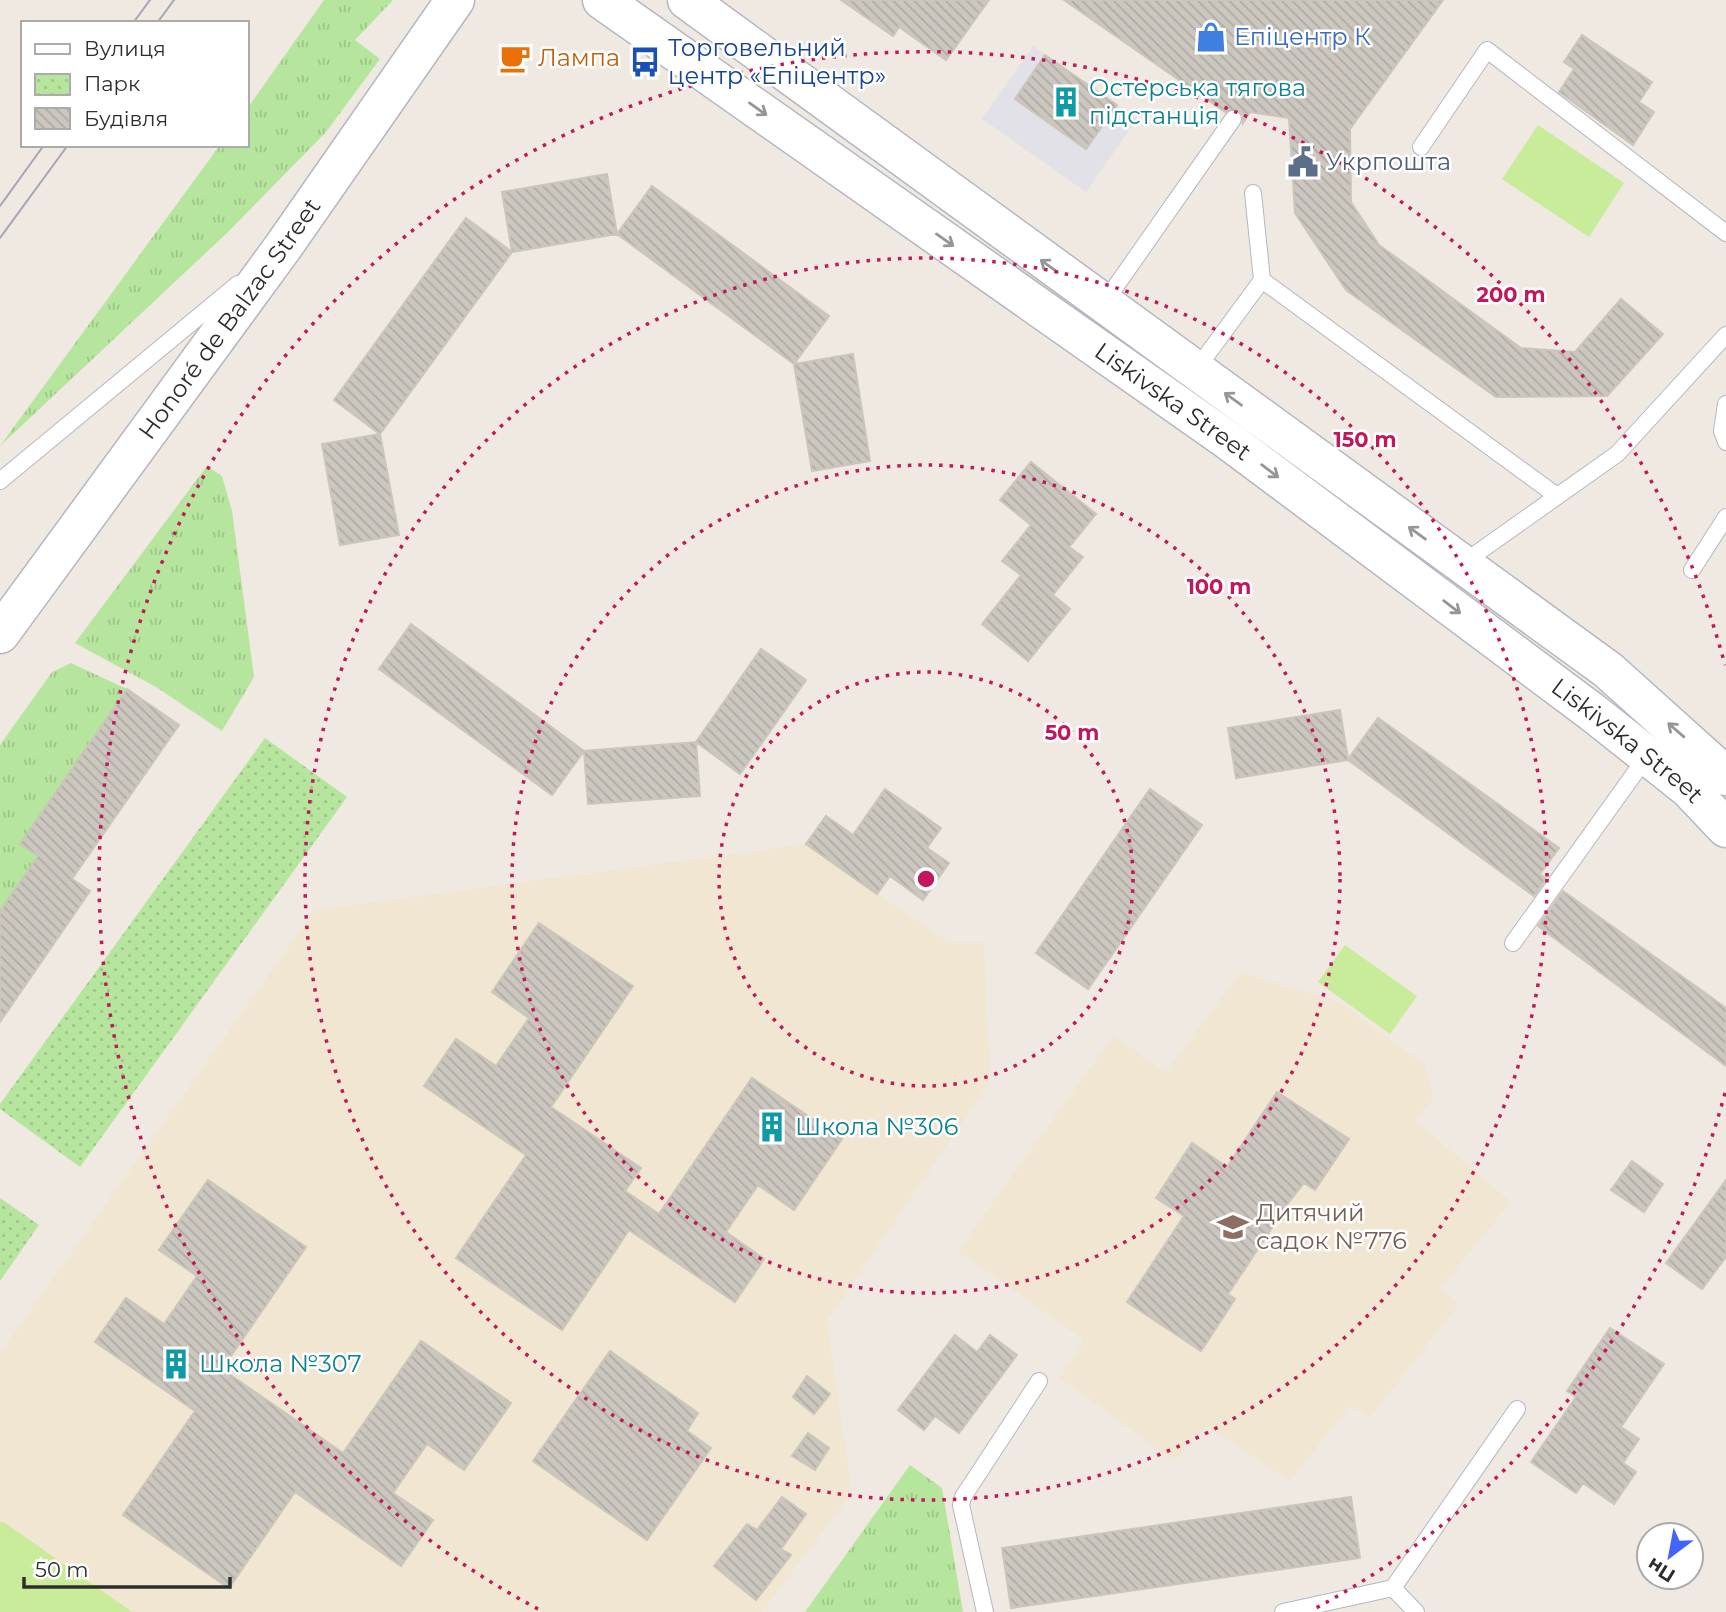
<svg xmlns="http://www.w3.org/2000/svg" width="1726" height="1612" viewBox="0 0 1726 1612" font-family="Montserrat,sans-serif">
<defs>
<pattern id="grass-tufts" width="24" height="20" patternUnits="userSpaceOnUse" patternTransform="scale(1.75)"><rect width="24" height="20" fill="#b6e59e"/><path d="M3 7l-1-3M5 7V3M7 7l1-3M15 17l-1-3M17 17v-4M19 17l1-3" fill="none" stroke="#9dc588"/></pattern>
<pattern id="park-dots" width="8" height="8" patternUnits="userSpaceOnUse" patternTransform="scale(1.75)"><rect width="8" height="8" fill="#b6e59e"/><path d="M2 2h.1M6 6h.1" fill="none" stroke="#9dc588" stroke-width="1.8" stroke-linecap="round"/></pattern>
<pattern id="building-back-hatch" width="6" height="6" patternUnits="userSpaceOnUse" patternTransform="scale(1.75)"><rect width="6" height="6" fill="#cbc7bf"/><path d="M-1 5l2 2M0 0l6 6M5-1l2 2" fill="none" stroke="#afaba4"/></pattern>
</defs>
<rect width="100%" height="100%" fill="#efe9e1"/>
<path fill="#e3e1e8" d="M1033,46L1137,119L1086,192L982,119Z"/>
<path fill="#f0e6d1" d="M806,844L949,943H984L990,1082L827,1321L852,1493L762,1612H0V1353L315,910Z
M1241,972L1339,1002L1425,1065L1434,1097L1416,1121L1511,1202L1440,1288L1459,1304L1370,1418L1350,1405L1290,1481L1207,1426L1174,1461L1060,1378L1084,1340L958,1251L1113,1036L1166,1072Z"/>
<path fill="url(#grass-tufts)" d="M324,0H393L355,40L380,59L326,132L228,232L0,446L220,145H247V109Z
M207,466L222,476L232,511L254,677L222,731L156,687L75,643Z
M71,663L127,689L21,844L38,856L0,911V745L52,672Z
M910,1465L942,1488L963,1612H805Z"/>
<path fill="url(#park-dots)" d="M265,738L347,797L80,1167L0,1109V1104Z
M0,1198L39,1225L0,1281Z"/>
<path fill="#c9ec9a" d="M1538,125L1624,183L1589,237L1502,179Z
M1345,945L1417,996L1390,1034L1318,982Z
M0,1522L5,1523L132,1612H0Z"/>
<path fill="url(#building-back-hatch)" stroke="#cbc5ba" stroke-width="2" d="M841,0H989L946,60L899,27L893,36Z
M1064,0H1443L1350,129L1351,202L1379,245L1521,348L1575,352L1621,299L1663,334L1607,396L1496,397L1346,290L1295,213L1289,118L1250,112L1243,123V115L1238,110L1225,112Z
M1582,35L1652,82L1639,102L1654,112L1633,145L1559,92L1574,69L1564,62Z
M1045,55L1117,105L1086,149L1015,99Z
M607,174L617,234L512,252L502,192Z
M652,186L829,316L794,364L617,234Z
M466,218L512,252L380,434L334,400Z
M853,354L870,461L812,471L794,364Z
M380,434L399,535L340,545L322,444Z
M1031,462L1096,514L1069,547L1083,557L1053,595L1070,609L1028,661L982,624L1021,575L1002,561L1031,525L1000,500Z
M411,624L584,751L552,795L379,669Z
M761,649L806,680L740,774L696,742Z
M127,689L179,725L72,879L90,891L0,1022V911L38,856L20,844Z
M1340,710L1348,759L1378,718L1559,848L1540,874L1546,879L1534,896L1348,760L1236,778L1228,728Z
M696,742L700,796L588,804L584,751Z
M885,789L941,828L927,848L949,863L923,900L890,876L877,894L806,844L826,816L853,835Z
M1150,789L1202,825L1088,989L1036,953Z
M1563,891L1726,1008V1066L1538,926Z
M539,923L633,986L551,1107L641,1168L625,1191L659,1214L752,1078L842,1139L794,1210L758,1185L726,1232L764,1259L735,1302L629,1230L562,1330L456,1258L526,1155L424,1086L456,1039L496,1066L529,1018L492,992Z
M1277,1092L1349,1139L1315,1190L1304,1183L1289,1202L1228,1294L1235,1299L1201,1351L1127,1302L1184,1216L1156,1198L1192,1143L1227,1167Z
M1632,1161L1663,1184L1644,1212L1611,1190Z
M208,1180L306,1247L222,1369L343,1453L421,1341L511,1403L464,1470L427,1444L393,1493L433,1520L401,1566L295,1492L229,1588L123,1515L195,1411L95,1342L126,1298L164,1324L197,1276L159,1250Z
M1726,1180V1257L1702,1289L1666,1263Z
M1610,1328L1664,1364L1621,1427L1639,1439L1623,1463L1636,1472L1614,1504L1583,1483L1576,1493L1531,1462L1576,1397L1567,1391Z
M955,1335L977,1352L990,1335L1017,1355L959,1433L935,1416L924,1430L898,1410Z
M610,1351L698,1413L687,1431L711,1448L647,1540L533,1461Z
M807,1376L830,1394L814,1414L793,1397Z
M808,1433L829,1448L815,1470L792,1456Z
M782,1497L806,1514L781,1549L791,1555L756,1600L714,1566L747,1524L757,1530Z
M1351,1497L1360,1558L1011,1608L1002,1548Z"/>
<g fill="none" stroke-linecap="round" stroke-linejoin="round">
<g stroke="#b4b7c1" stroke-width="18">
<path id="service" d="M1421,147L1487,50L1726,233
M1253,193L1262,280L1557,496
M1104,303L1233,119
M1195,371L1262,280
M1726,404L1722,431L1726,442
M0,481L238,284
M1463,563L1617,454L1726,335
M1692,570L1726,517
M1513,943L1647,756
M1393,1588L1416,1612
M985,1612L961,1505L963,1497L1039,1381
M1283,1612L1393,1588L1517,1409"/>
</g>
<g stroke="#b4b7c1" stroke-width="41">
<g id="tertiary">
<path id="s1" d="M602,0L1229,441L1592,712L1688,788L1726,828"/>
<path d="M687,0L1608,670L1726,776"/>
<path id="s2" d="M0,634L283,247L455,0"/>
</g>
</g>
<use href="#service" stroke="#fff" stroke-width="16"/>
<use href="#tertiary" stroke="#fff" stroke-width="38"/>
<path stroke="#a3a6b8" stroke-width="2" d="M133,23L150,0
M157,23L174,0
M0,206L44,145
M0,238L68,145"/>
</g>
<defs><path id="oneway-shaft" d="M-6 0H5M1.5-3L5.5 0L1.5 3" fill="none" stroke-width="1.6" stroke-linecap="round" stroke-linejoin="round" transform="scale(1.75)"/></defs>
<g stroke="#969696">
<use href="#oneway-shaft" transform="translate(758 109) rotate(35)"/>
<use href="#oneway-shaft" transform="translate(945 240) rotate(35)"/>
<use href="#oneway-shaft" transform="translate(1049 266) rotate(-144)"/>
<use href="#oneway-shaft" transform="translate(1233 399) rotate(-144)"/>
<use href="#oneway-shaft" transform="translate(1270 471) rotate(37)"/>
<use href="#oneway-shaft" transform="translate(1417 533) rotate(-144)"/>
<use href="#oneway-shaft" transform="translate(1452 607) rotate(37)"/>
<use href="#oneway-shaft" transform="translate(1676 730) rotate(-139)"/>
</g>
<g fill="none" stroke="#c2185b" stroke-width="3.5" stroke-dasharray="3.5 7">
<circle cx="926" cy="879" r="207"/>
<circle cx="926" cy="879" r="414"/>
<circle cx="926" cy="879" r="621"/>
<path d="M1725 1093A827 827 0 0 1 1314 1609M538 1609A827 827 0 1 1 1725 665"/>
</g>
<defs>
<g id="shop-bare" transform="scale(2.415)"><path d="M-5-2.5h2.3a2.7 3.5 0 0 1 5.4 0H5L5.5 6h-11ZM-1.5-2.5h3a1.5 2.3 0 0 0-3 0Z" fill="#3f7fe0" stroke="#fff" stroke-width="2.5" paint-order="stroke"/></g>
<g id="cafe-bare" transform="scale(2.415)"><path d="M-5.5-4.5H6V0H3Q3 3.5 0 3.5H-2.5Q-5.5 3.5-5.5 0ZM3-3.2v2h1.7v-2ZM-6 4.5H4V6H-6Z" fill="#e8710a" stroke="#fff" stroke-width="2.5" paint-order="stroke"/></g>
<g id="bus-bare" transform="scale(2.415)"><path d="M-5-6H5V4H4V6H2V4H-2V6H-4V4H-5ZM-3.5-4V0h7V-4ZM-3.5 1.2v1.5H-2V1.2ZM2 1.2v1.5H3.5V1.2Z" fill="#1a4fb4" stroke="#fff" stroke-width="2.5" paint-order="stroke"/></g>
<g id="building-bare" transform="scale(2.415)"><path d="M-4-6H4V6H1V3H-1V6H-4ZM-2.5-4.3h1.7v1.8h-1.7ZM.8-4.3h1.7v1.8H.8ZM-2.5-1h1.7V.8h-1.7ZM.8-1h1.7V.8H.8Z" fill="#0f9aa8" stroke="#fff" stroke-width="2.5" paint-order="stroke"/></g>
<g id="civic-bare" transform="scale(2.415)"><path d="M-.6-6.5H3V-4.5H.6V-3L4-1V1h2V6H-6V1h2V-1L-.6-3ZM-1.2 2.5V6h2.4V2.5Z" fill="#5c6f8a" stroke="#fff" stroke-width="2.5" paint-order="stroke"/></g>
<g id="school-bare" transform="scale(2.415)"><path d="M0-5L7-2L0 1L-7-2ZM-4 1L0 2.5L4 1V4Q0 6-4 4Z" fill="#8d6e63" stroke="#fff" stroke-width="2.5" paint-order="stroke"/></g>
</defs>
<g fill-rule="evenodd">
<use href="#shop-bare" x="1211" y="37"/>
<use href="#cafe-bare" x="515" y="58"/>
<use href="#bus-bare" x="645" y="62"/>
<use href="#building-bare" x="1066" y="102"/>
<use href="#civic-bare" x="1303" y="162"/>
<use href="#building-bare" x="772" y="1127"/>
<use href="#school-bare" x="1233" y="1227"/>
<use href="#building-bare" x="176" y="1364"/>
</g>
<g text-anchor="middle" stroke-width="5" stroke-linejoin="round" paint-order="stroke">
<g font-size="24" fill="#366cbe" stroke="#fff" text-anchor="start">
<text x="1234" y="45">Епіцентр К</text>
</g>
<g font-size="24" fill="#164399" stroke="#fff" text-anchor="start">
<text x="668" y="56">Торговельний<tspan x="668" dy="28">центр «Епіцентр»</tspan></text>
</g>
<g font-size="24" fill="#c56008" stroke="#fff" text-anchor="start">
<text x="538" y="66">Лампа</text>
</g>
<g font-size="24" fill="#0d838f" stroke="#fff" text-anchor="start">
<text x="1089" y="96">Остерська тягова<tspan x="1089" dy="28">пiдстанцiя</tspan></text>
<text x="795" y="1135">Школа №306</text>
<text x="199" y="1372">Школа №307</text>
</g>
<g font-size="24" fill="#4e5e75" stroke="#fff" text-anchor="start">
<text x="1326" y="170">Укрпошта</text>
</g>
<g font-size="24" fill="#2e2e2e" stroke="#fff">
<text dy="8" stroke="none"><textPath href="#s2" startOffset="390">Honoré de Balzac Street</textPath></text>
<text dy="8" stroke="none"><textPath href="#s1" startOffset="698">Liskivska Street</textPath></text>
<text dy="8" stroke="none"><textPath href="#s1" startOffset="1265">Liskivska Street</textPath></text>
</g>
<g font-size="24" fill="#785e54" stroke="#fff" text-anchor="start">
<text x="1256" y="1221">Дитячий<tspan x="1256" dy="28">садок №776</tspan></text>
</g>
</g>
<circle cx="926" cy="879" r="10" fill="#c2185b" stroke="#fff" stroke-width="3.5"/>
<g font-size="21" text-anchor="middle" font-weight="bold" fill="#c2185b" stroke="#fff" stroke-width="5" stroke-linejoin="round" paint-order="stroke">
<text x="1511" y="302">200 m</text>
<text x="1365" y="447">150 m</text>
<text x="1219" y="594">100 m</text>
<text x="1072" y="740">50 m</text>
</g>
<rect x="21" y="21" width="228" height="126" fill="#ffffff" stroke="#ababab" stroke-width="2"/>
<rect x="35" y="44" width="35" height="10" fill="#ffffff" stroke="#ababab" stroke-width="2"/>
<text x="84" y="56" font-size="21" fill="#2e2e2e">Вулиця</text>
<rect x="35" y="74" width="35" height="21" fill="url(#park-dots)" stroke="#ababab" stroke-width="2"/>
<text x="84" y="91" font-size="21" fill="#2e2e2e">Парк</text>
<rect x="35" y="108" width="35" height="21" fill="url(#building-back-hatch)" stroke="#ababab" stroke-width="2"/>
<text x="84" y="126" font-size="21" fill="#2e2e2e">Будівля</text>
<g transform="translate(1670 1556) rotate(212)"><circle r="33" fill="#ffffff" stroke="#ababab" stroke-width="2"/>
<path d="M0-5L12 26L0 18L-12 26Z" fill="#4264fb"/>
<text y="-10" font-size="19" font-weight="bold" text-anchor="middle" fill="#2e2e2e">Пн</text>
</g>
<path d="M24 1577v10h206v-10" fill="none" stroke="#2e2e2e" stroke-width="3.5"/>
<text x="35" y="1577" font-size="21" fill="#2e2e2e" stroke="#ffffff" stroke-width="5" paint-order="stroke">50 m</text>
</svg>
